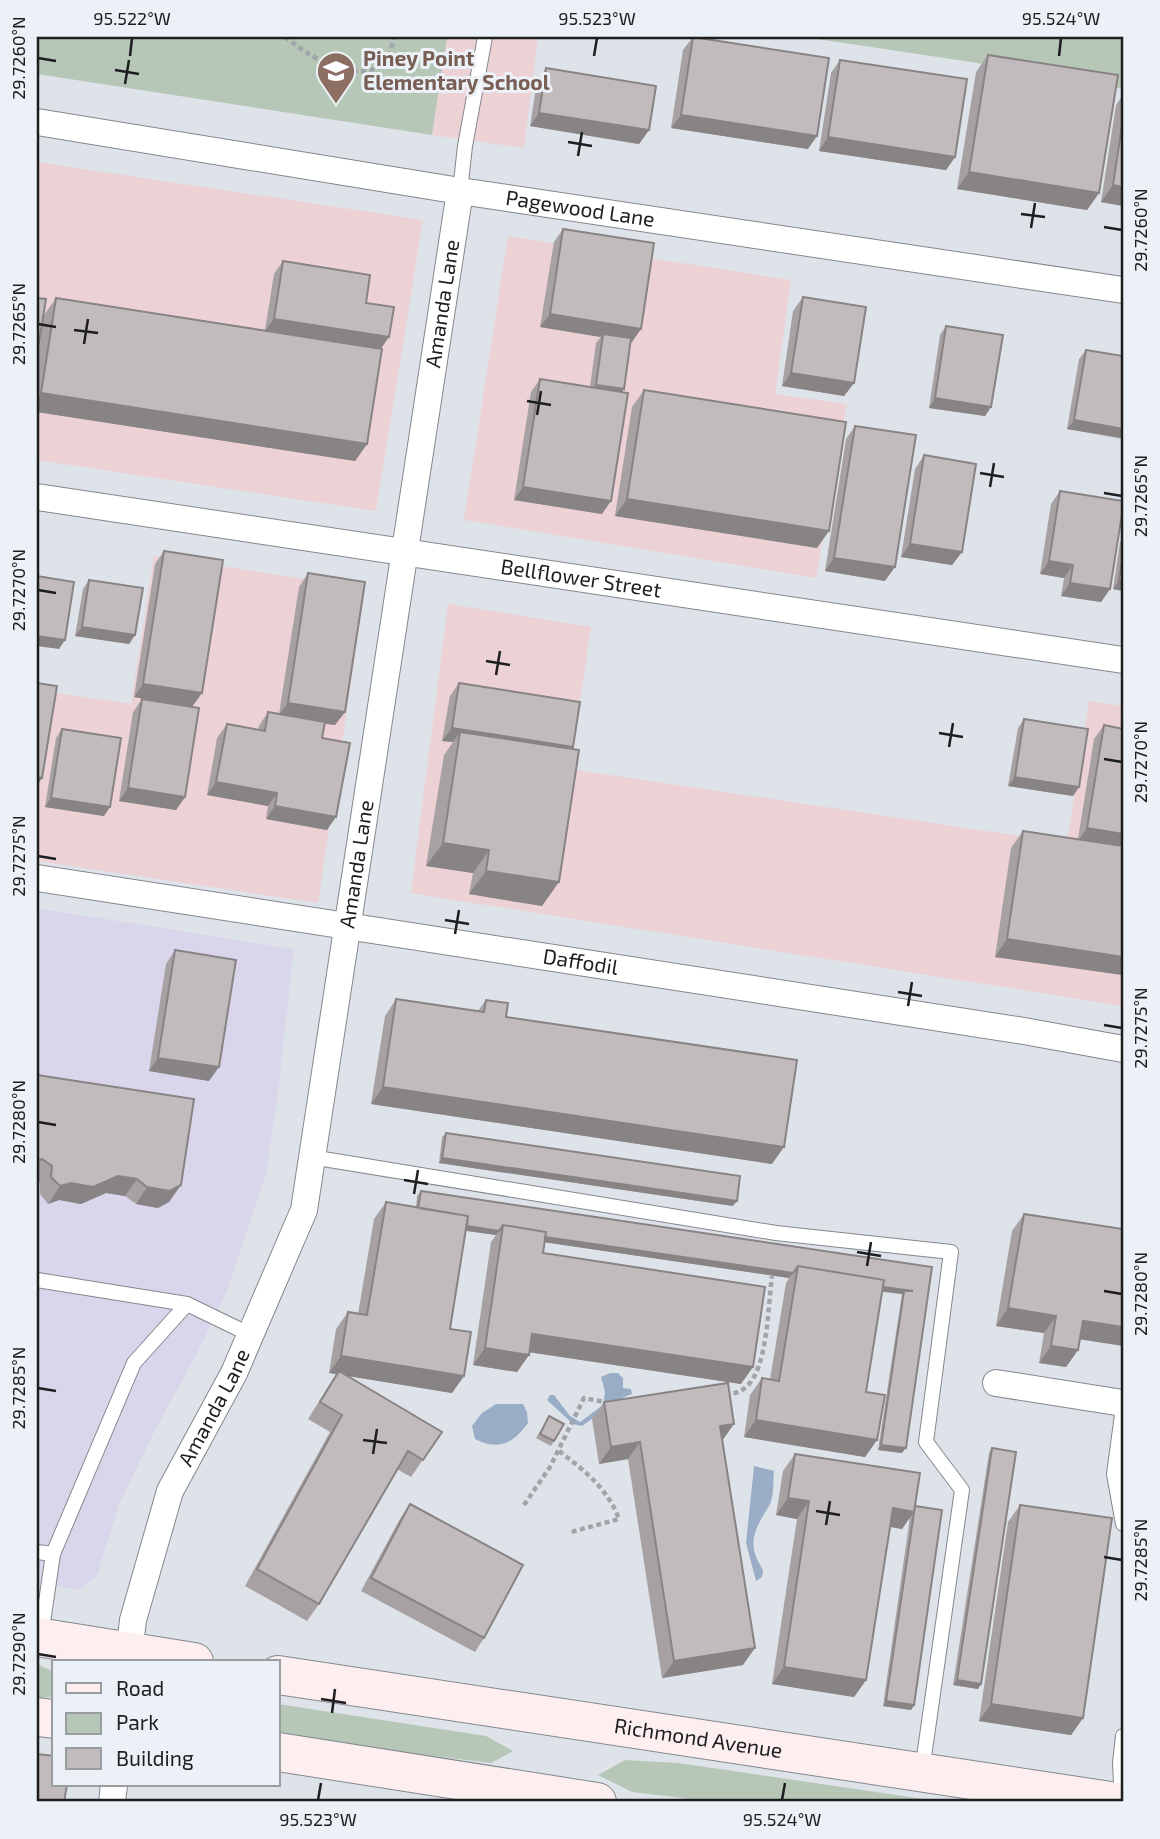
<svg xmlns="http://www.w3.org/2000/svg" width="1160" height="1839" viewBox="0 0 1160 1839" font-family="'Exo 2',sans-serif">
<rect width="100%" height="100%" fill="#dee3e9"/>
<path fill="#d9d6eb" d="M37,908L294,949L277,1102L266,1174L228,1288L202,1344L152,1436L119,1505L97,1575L80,1590L37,1583Z"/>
<path fill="#ecd1d5" d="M447,37H538L524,148L432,135Z
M37,162L423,220L376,511L37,460Z
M508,236L791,280L775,394L847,404L816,578L464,520Z
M154,556L365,588L318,903L37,861V690L131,704Z
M448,604L591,627L570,769L1067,843L1089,701L1123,706V1006L411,893Z"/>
<path fill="#b6c7b8" d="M37,37H447L432,135L37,74Z
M804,37H1123V89L971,62Z
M37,1664L54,1672V1696L37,1699Z
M278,1704L486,1736L513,1751L491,1763L278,1737Z
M625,1760L678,1763L944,1802H716L632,1792L598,1775Z"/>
<path fill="#99adc6" d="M610,1373H618L623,1378V1388L631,1389L632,1394L622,1398L619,1412L596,1416L582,1426L573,1424L547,1400L550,1395H554L570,1416L580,1422L603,1405L605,1392L601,1377Z
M496,1404H523L527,1412L528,1423C513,1444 498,1451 475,1439L472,1426L482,1413Z
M754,1466L774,1471C773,1481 774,1496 770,1504C755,1530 745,1542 763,1570L762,1577L756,1581L746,1543Z"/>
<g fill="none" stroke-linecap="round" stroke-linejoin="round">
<g stroke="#83888d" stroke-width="16">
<path id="lane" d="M460,191L465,146L485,37
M311,1157L776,1233L951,1252L926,1442L962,1490L922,1771
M37,1280L187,1304L251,1335
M1123,1407L1114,1474L1123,1524
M37,1552L53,1554L134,1363L187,1304
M41,1636L53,1554
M1122,1801L1120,1763L1123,1736"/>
</g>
<g stroke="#83888d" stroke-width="28">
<g id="street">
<path id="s1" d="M37,122L460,191L1123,290"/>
<path id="s2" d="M37,497L1123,660"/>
<path id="s3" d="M37,878L1024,1031L1123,1049"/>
<path d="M996,1383L1123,1403"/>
<path id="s4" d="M128,1662L133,1620L170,1491L234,1373L304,1210L460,191"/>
<path d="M112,1802L114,1785"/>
</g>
</g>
<g stroke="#83888d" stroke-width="40">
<g id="secondary">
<path d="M37,1637L194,1662"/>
<path id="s5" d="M278,1675L1117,1802"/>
<path d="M37,1717L54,1719"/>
<path d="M278,1752L597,1802"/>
</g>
</g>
<path stroke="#a1a5a9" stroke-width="4.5" stroke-dasharray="5 3.5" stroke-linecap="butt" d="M285,37C306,53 333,72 361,71C368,71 376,68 383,66L390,54L394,37
M725,1394C733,1394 739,1393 746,1387C768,1369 768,1304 772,1276
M559,1451C584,1470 608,1489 619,1519L571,1532
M524,1505L550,1467L584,1398L609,1403"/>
<use href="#lane" stroke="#fff" stroke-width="14"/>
<use href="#street" stroke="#fff" stroke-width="26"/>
<use href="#secondary" stroke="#fdeeef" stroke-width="38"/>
</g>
<path fill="#a7a1a3" d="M693,37L808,149L671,128L683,50Z
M988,55L1099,193L1087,210L957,189L976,72Z
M840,60L955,157L946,170L819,151L831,73Z
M546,68L649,130L639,144L530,126L537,82Z
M1123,95V206L1101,202L1116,105Z
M563,229L641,329L631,342L602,514L514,500L531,392L540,379L590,387L596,343L601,337L540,327L554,242Z
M283,261L366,303L381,349L367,444L355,461L37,412V363L44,315L56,298L265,330L274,274Z
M803,297L854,383L844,396L782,386L793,311Z
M946,326L991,407L985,416L929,408L940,335Z
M1086,350L1123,356V439L1067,429L1079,359Z
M644,390L817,548L615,516L632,407Z
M855,426L885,581L825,571L846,439Z
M924,455L962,552L952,565L901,557L915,469Z
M1060,491L1110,589L1101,602L1061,596L1064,578L1040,574L1051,504Z
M1123,538V591L1113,589L1120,542Z
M164,551L192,707L134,697L155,564Z
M308,573L345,712L335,725L325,724L322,738L327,830L266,819L268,806L207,795L217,738L227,724L258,730L259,726L268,712L279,714L299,587Z
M89,580L135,635L129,644L75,636L83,589Z
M459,683L571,749L542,906L469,894L473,873L426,866L444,755L453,742L442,741L450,696Z
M142,699L185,797L176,810L119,801L133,712Z
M1024,719L1079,787L1073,796L1008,786L1018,728Z
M1104,725L1123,975L995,957L1011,848L1023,831L1078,839L1094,739Z
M62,729L104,816L45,807L56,738Z
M175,950L209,1081L149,1071L166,964Z
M396,999L478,1011L486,1000L506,1017L772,1164L371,1104L385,1016Z
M37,1075L169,1202L158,1208L136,1204L125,1196L106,1193L81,1204L59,1200L48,1204L40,1194V1183L37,1181Z
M446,1133L733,1206L439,1163L442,1137Z
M421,1191L932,1267L902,1453L878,1450L902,1294L882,1292L866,1392L877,1440L865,1457L744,1437L750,1395L762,1378L770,1379L786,1283L789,1278L545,1242L543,1253L741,1384L530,1352L529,1355L517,1372L473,1365L491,1242L496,1235L466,1231L450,1329L464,1376L452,1393L349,1376L442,1432L411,1477L397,1469L319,1604L307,1621L245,1586L330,1432L308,1419L336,1374L329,1373L336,1329L348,1312L358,1314L374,1219L386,1202L416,1207L417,1196Z
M1024,1214L1080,1339L1078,1350L1066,1367L1039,1363L1044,1333L996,1326L1012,1231Z
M604,1402L723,1441L743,1665L662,1678L628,1459L599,1464L592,1419Z
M549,1416L554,1441L551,1446L536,1438Z
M992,1448L981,1684L978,1689L953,1685L989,1453Z
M795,1454L915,1506L914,1705L911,1710L883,1706L910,1517L902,1529L890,1527L866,1680L854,1697L772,1684L797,1519L776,1515L783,1471Z
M410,1504L484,1638L475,1652L361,1591L401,1517Z
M1020,1505L1083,1718L1071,1735L979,1721L1008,1522Z"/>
<path fill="#888384" d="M539,113L649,130L639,144L530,126Z
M681,115L817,136L808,149L671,128Z
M828,137L955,157L946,170L819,151Z
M969,172L1099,193L1087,210L957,189Z
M1113,185L1123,187V206L1101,202Z
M550,314L641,329L632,342L602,337L603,334L601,337L540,327Z
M274,319L389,337L380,350L264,332Z
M791,373L854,383L844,396L782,386Z
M596,385L624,389L618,398L589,394Z
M41,393L367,444L355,461L37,412V400Z
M935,398L991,407L985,416L929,408Z
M1074,420L1123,429V438L1067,429Z
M523,487L611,501L602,514L514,500Z
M627,499L829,531L817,548L615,516Z
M910,544L962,552L952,565L901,557Z
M834,558L895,567L885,581L825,571Z
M1049,561L1073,565L1064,578L1040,574Z
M1119,580L1123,581V591L1113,589Z
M1070,583L1110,589L1101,602L1061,596Z
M82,627L135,635L129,644L75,636Z
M37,636L65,640L59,649L37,646Z
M143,684L202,693L192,707L134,697Z
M288,703L345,712L335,725L278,716Z
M452,728L573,747L564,760L460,732L453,742L442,741Z
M37,777L42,778L37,786Z
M1015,777L1079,787L1073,796L1008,786Z
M216,782L277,793L268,806L207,795Z
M128,788L185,797L176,810L119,801Z
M51,798L110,807L104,816L45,807Z
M275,806L336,817L327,830L266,819Z
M1087,828L1123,834V849L1078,841Z
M443,843L489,850L473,873L426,866Z
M486,871L559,882L542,906L469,894Z
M1007,939L1123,957V975L995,957Z
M158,1058L219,1067L209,1081L149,1071Z
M383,1087L784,1147L772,1164L371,1104Z
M442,1158L737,1201L733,1206L439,1163Z
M118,1176L137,1179L125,1196L106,1193L81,1204L59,1200L48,1204L60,1186L71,1183Z
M181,1185L169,1202L158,1208L136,1204L147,1187Z
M416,1218L499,1231L496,1235L413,1223Z
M502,1231L793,1273L789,1278L502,1236Z
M796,1274L913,1291H904L902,1294L796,1279Z
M1008,1308L1056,1316L1044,1333L996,1326Z
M1083,1321L1123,1327V1346L1071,1338Z
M532,1334L753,1367L741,1384L521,1351Z
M1051,1346L1078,1350L1066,1367L1039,1363Z
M485,1348L529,1355L517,1372L473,1365Z
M341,1356L464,1376L452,1393L329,1373Z
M756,1420L877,1440L865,1457L744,1437Z
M734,1424L722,1441L720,1426Z
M640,1442L628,1459L599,1464L611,1447Z
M881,1445L906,1448L902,1453L878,1450Z
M788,1498L809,1501L797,1519L776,1515Z
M893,1508L914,1512L902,1529L881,1525Z
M755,1648L743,1665L662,1678L674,1661Z
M784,1667L866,1680L854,1697L772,1684Z
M957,1680L981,1684L978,1689L953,1685Z
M886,1701L914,1705L911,1710L883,1706Z
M991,1704L1083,1718L1071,1735L979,1721Z"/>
<path fill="#c2bbbd" stroke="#888384" stroke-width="2" d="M693,37L829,58L817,136L681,115Z
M988,55L1118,75L1099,193L969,172Z
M840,60L967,79L955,157L828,137Z
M546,68L656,86L649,130L539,113Z
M1123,119V187L1113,185Z
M563,229L654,243L641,329L550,314Z
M283,261L370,275L366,303L394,307L389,337L274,319Z
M803,297L866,307L854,383L791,373Z
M37,298L46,299L37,355Z
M56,298L382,349L367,444L41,393Z
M946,326L1003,335L991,407L935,398Z
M603,334L631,338L624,389L596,385Z
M1086,350L1123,356V429L1074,420Z
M540,379L628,393L611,501L523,487Z
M644,390L846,422L829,531L627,499Z
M855,426L916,435L895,567L834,558Z
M924,455L976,464L962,552L910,544Z
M1060,491L1123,501V508L1110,589L1070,583L1073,565L1049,561Z
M164,551L223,560L202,693L143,684Z
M1123,555V581L1119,580Z
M308,573L365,582L345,712L288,703Z
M37,576L74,582L65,640L37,636Z
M89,580L143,588L135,635L82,627Z
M37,683L57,686L42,778L37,777Z
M459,683L580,702L573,747L452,728Z
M142,699L199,708L185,797L128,788Z
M268,712L325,722L322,738L350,743L336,817L275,806L277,793L216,782L227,724L265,731Z
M1024,719L1088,729L1079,787L1015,777Z
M1104,725L1123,729V834L1087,828Z
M62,729L121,738L110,807L51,798Z
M460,732L579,750L559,882L486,871L489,850L443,843Z
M1023,831L1123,846V957L1007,939Z
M175,950L236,960L219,1067L158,1058Z
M396,999L484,1012L486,1000L508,1003L506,1017L797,1060L784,1147L383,1087Z
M37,1075L194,1099L181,1185L170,1191L147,1187L137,1179L118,1176L93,1187L71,1183L60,1186L51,1177L52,1166L42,1159L37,1161Z
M446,1133L740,1176L737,1201L442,1158Z
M421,1191L932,1267L906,1448L881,1445L904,1291H913L883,1287L884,1280L798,1266L793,1273L545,1237L546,1232L503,1225L499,1231L467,1226L468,1216L418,1208Z
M386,1202L468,1216L450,1329L471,1332L464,1376L341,1356L348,1312L367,1315Z
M1024,1214L1123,1229V1327L1083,1321L1078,1350L1051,1346L1056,1316L1008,1308Z
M503,1225L546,1232L543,1253L765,1287L753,1367L532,1334L529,1355L485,1348Z
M798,1266L884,1280L866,1392L885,1395L877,1440L756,1420L762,1378L779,1381Z
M339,1371L442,1432L423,1460L408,1451L319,1604L257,1569L342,1415L320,1402Z
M728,1383L734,1424L720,1426L755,1648L674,1661L640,1442L611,1447L604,1402Z
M549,1416L564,1424L554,1441L540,1434Z
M992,1448L1016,1452L981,1684L957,1680Z
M795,1454L920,1473L914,1512L893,1508L866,1680L784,1667L809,1501L788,1498Z
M410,1504L523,1565L484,1638L371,1578Z
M1020,1505L1112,1518L1083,1718L991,1704Z
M915,1506L942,1510L914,1705L886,1701Z
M37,1754L54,1756V1785H67L64,1802H37Z"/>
<path fill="none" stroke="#1d1e20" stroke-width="2.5" d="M130,56L132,38M594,56L597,38M1059,56L1061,38M38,58L56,61M115,70L139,74M125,84L129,60M568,142L592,146M578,156L582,132M1021,214L1045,217M1104,227L1122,230M1031,228L1035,203M38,324L56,327M74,330L98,333M84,344L88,319M527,401L551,405M537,415L541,391M980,473L1004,477M990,487L994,463M1104,493L1122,496M38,590L56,593M486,661L510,665M496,675L500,651M939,733L963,737M949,747L953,723M1104,759L1122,762M38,856L56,859M445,920L469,924M455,934L459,910M898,992L922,996M908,1006L912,982M1104,1025L1122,1028M38,1122L56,1125M404,1180L428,1184M414,1194L418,1170M857,1252L881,1256M867,1266L871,1242M1104,1291L1122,1294M38,1388L56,1391M363,1440L387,1443M373,1454L377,1429M816,1511L840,1515M826,1525L830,1501M1104,1557L1122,1560M38,1654L56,1657M321,1699L346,1703M332,1713L335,1689M318,1800L321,1783M782,1800L785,1783"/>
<defs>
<g id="school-pin" transform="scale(2.0125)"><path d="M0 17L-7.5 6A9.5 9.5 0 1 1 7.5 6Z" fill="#8d6e63" stroke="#ebf1f6"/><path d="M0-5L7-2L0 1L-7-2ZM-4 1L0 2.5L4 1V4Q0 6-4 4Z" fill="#fff"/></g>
</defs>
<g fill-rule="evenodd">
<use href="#school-pin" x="336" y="71"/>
</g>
<g text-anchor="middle" stroke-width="6" stroke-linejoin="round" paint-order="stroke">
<g font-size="21" font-weight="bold" fill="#785e54" stroke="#ebf1f6" text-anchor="start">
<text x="363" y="66">Piney Point<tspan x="363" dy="24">Elementary School</tspan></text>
</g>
<g font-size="21" fill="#1d1e20" stroke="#ebf1f6">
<text dy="7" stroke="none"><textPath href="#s1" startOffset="550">Pagewood Lane</textPath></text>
<text dy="7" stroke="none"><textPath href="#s4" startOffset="1405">Amanda Lane</textPath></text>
<text dy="7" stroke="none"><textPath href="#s2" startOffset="550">Bellflower Street</textPath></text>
<text dy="7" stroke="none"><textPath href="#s4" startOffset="838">Amanda Lane</textPath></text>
<text dy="7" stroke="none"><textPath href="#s3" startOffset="550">Daffodil</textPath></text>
<text dy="7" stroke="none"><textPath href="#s4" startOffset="271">Amanda Lane</textPath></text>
<text dy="7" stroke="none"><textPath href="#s5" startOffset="425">Richmond Avenue</textPath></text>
</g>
</g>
<rect width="1160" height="1839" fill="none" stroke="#ebf1f6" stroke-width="77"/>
<rect x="52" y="1660" width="228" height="126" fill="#ebf1f6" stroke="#999da0" stroke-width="2"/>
<rect x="66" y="1683" width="35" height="10" fill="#fdeeef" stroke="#999da0" stroke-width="2"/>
<text x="116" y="1696" font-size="21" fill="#1d1e20">Road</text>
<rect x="66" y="1713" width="35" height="21" fill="#b6c7b8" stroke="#999da0" stroke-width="2"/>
<text x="116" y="1730" font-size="21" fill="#1d1e20">Park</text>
<rect x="66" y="1748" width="35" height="21" fill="#c2bbbd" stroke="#999da0" stroke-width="2"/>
<text x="116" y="1766" font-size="21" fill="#1d1e20">Building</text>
<rect x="38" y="38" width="1084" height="1762" fill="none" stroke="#1d1e20" stroke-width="2.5"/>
<g font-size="18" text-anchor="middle" fill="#1d1e20">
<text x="132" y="25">95.522°W</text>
<text x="597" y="25">95.523°W</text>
<text x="1061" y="25">95.524°W</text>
<text transform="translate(19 58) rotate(-90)" y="6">29.7260°N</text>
<text transform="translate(1141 230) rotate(-90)" y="6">29.7260°N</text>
<text transform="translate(19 324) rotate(-90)" y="6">29.7265°N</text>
<text transform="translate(1141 496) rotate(-90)" y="6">29.7265°N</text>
<text transform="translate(19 590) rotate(-90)" y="6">29.7270°N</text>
<text transform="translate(1141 762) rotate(-90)" y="6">29.7270°N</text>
<text transform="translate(19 856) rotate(-90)" y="6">29.7275°N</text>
<text transform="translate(1141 1028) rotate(-90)" y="6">29.7275°N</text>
<text transform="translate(19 1122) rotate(-90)" y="6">29.7280°N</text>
<text transform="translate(1141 1294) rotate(-90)" y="6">29.7280°N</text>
<text transform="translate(19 1388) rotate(-90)" y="6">29.7285°N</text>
<text transform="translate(1141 1560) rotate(-90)" y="6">29.7285°N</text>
<text transform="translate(19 1654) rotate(-90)" y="6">29.7290°N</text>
<text x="318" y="1826">95.523°W</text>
<text x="782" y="1826">95.524°W</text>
</g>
</svg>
